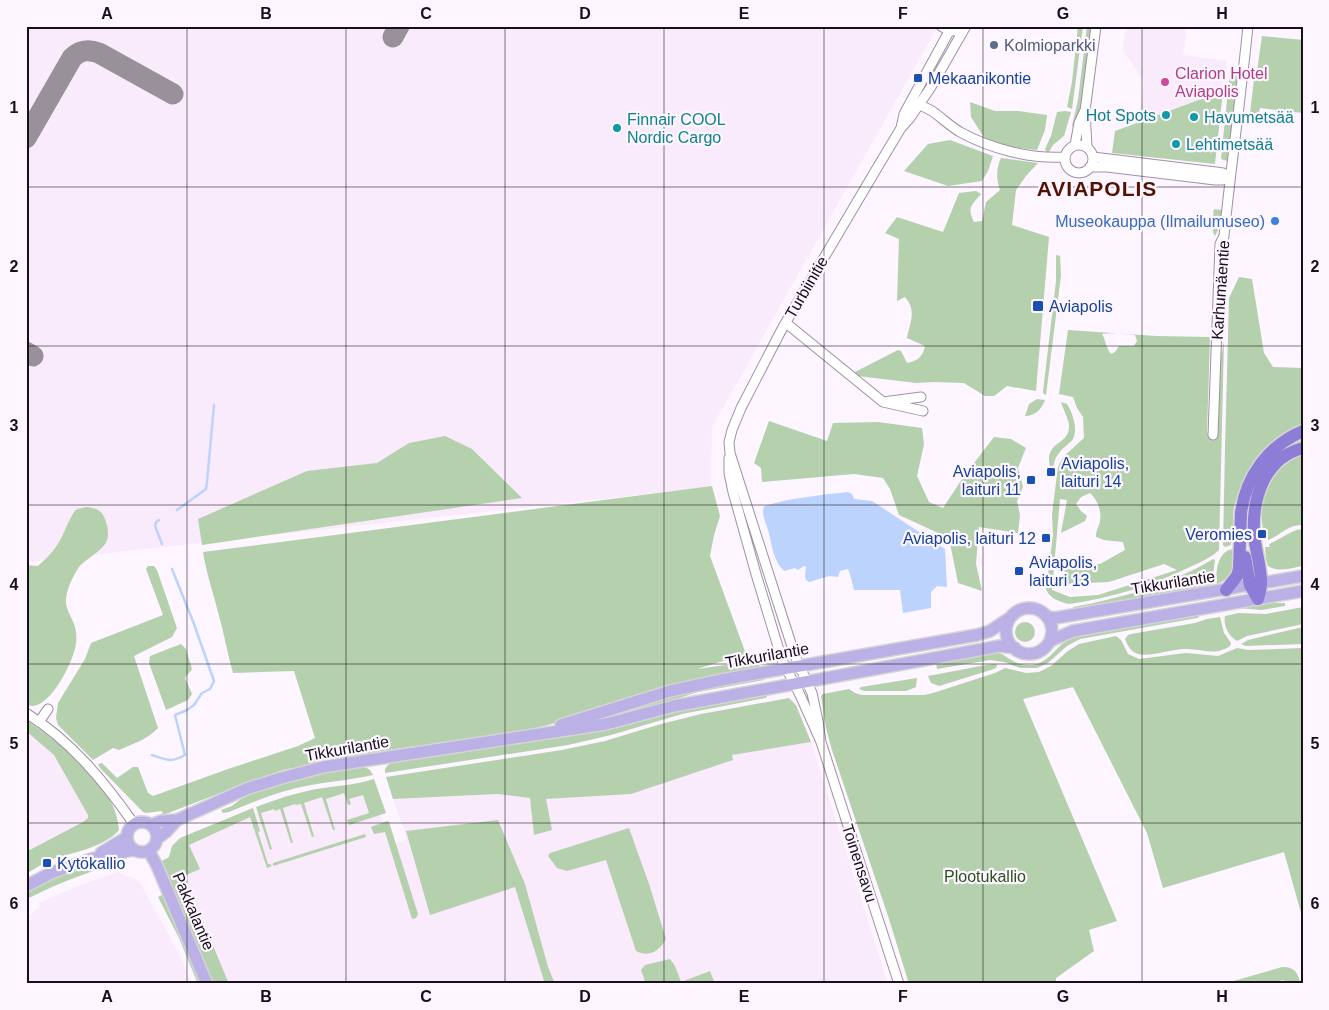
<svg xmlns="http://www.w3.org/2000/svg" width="1329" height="1010" viewBox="0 0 1329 1010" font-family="Helvetica,sans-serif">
<rect width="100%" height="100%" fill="#fdf5ff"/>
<path fill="#f9eafc" d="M26,26H938L712,427L711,487L26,562Z
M1126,26H1187L1183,55L1227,61L1223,91L1139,122L1144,81L1123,50Z
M26,731L51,752L66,768L97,819L26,856Z
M811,742L888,984H224L175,865L189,845L279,803L357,786L378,808L389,846L407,839L393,799L497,794L530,798L534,835L545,799L631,794L733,760L732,755Z
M118,872L139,881L180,956L192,984H26V918L40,907L39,903L83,884Z"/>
<path fill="#b5d0ad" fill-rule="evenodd" d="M1078,26H1083L1072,109L1067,107L1072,82Z
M1087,26H1092L1083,97L1075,128L1072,126L1078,100Z
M1262,36L1303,40V113L1260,108L1259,113H1250L1255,71H1257Z
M1232,70L1239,71L1229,151L1227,161L1221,159L1230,71Z
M1223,91L1215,164L1112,153L1115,131Z
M970,102L995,111H1018L1047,115L1045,130L1037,150L1010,147L985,139L971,117Z
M1065,111L1071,112L1064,136L1053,145L1049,152H1046L1045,149L1051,136L1057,112Z
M950,140L993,156L988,171L982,181L948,186L904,171L928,144Z
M1001,158L1038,163L1026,176L1016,190L1012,225L1049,237L1036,391L1007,386L994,396H985L964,383L934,382L916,383L849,375L898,350L901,351L907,363C917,361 923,357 925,346L907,338C910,322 917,311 905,297L897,301L899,239L885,233L897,217L943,232L959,193L976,191L981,194C971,206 967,207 974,222L982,221L986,202L1000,190C996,178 996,169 1001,158Z
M1214,209L1222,210L1220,226L1215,236C1210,228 1213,218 1214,209Z
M1056,255L1060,256L1061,275L1046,395L1044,394L1043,392L1056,281Z
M1239,277L1252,279L1264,353L1273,367L1303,368V427L1251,467L1238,495L1234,506L1233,516V542L1231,543V545L1225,547L1223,545L1225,448L1229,298Z
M1068,330L1156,336L1210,337L1207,433L1217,435L1220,361L1224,341L1219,550C1212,557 1201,562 1192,566C1154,585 1111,598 1069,604C1060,602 1049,598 1046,589L1053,535L1052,514L1058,467L1063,457L1084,438L1083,417L1077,408L1073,397L1059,394ZM1113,333L1135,335L1137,341L1134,346H1119L1115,352L1111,354C1106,348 1106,341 1102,334ZM1090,493C1097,499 1102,511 1100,521C1099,527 1096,529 1096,537L1104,540L1123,542L1125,550L1100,564H1092L1070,559C1060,564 1063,574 1063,584L1109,582L1164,564L1177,570L1098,595L1070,597L1052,590L1060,499L1067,500L1061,533L1085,521L1087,516L1081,511L1076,504L1081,497Z
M1037,399L1045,400C1042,409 1035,416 1025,416L1029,404Z
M1061,402L1067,404C1073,414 1078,428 1073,439C1072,441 1069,443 1067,445C1059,452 1055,456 1053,468L1050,467C1049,462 1048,456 1051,451C1056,441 1070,441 1069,425C1068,418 1063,409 1061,402Z
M769,421L827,441L833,423L878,422L922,428L924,444L917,476L929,502L943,508L964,476L994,437L1011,439L1026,448L1018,468L1023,487L1017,501L1020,515L1018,533L979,527L976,564L982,591L958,583L949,538L899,515L890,489L883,478L854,474L762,482L761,468L754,463Z
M445,436L472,449L522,498L202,545L198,519L307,471L377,463L409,443Z
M1303,453V525C1288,524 1281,535 1268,540V538L1264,539L1260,504L1262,493L1282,463Z
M712,486L720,516L714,535L710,556L746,654L697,669L755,661L759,662V668L681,683L652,690L628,698L588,713L548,725L522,731L448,744L416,746L355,755L283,770L249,782L163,815L162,811L146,813L143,812L100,768L98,764L102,763L117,778L133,767H138L148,793L153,796L228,769L298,746L315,738L294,671L233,673C227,653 224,632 218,612C213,592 206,572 203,552Z
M87,507C90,508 95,508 98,510C105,514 108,526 108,534C109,549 87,557 79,567C73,576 67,588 66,599C65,608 71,616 74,624C76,629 77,637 76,643C75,659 47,717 26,704V565L38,566C46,559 54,551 59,542C64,535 70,515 76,510C78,508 84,508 87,507Z
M1301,529L1303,530V566C1291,568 1278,573 1268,566L1266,559L1265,547H1270L1269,544C1280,540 1289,531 1301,529Z
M1234,549C1234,566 1236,576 1217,584C1215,571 1218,550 1234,549Z
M1213,559L1215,560C1214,569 1212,576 1213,586L1074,611L1073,607C1121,598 1170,585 1213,559Z
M148,566H154L157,570L177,628L172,637L134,656L158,728C148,739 133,744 119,750L113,748L93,760L58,725L56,718L58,703L85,659L91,643L163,615L146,569Z
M1269,603H1285V606L1262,610L1238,608V607Z
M1303,607V624L1247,636L1237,641C1228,636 1223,625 1225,616L1239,613L1266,614Z
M1199,614V617L1197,618L1080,639L1067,646L1048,663L1037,668H1020L1004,662L990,660L937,669L936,663L996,652C1005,654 1011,662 1021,664C1042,669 1049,656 1062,644C1066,641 1071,638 1076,636Z
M1220,617L1224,633L1231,643L1230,646C1214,657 1202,648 1185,649C1171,649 1151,657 1138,654C1130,651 1128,646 1125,639L1128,635L1131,634L1195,623L1207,619Z
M1015 632a10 10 0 1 1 20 0a10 10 0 1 1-20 0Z
M1303,627V644L1246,646L1241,644L1248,640Z
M1116,636L1121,640L1128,654L1139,659L1186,653L1218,656L1237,648L1248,650L1303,648V920L1284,852L1163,888L1147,833L1073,687L1023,699L1117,921L1089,930L1094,951L1056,978V984H909L889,919L831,747L826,728L821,696L823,694L849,689L855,693L862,695H924L933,693L995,673L1005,668L1026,673L1039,672L1051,666L1068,651L1079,644Z
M181,644L186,649L192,669L185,678L192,694L188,700L166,710L149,663L150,656Z
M995,664L997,665V667L994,669L939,686L931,683L928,676L986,665Z
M764,678V680L698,692L628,714L601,720V716L685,692Z
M917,678L916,687L906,691H864L859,689L861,687Z
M767,693V697L765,698L682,714L611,735L568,745L385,773V769L388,765L393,762L595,732L678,709Z
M789,698L796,705L811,742L732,755L733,760L631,794L546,799L552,830L534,835L530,798L497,794L393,799L386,777L562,750L605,741L661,724L701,714Z
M26,720C53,738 99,774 112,804C116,812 118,821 119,830C104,848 70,853 49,860L48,859L43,861L44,863L26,874V852L83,822L88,818V815L54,755L26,731Z
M363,766L370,770L373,775C352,780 331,781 311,785C282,790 255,801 229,812L223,813L221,810L232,806L246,795L283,782L319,773Z
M374,779L386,813L349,825L347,820L369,813L363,795L349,799L351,804L348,805L344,793L326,799L335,830H333L322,797L304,803L314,836L312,837L301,804L296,805L295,804L283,808L293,843H291L280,809L275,811L274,809L261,813L272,849L270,850L256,807C276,799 296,793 316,789C336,786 355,785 374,779Z
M253,808L260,831L258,832L268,864H270L272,866L267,868L250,817L189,845L200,869L184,876L229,984H211L160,862L169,857L172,846L180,838Z
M498,820L525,884L548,967L555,984H545L515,887L430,915L406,831Z
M387,821L389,822L418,914L416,918L412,919L385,832L374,834L371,827Z
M629,828L649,884L666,939C660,950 650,958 636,951L606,860L567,871L557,868L548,856L550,853Z
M365,834L366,837L273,866V863Z
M123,855L125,858L124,862C92,870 61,882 31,897L28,898L26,895V892C57,875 89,865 123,855Z
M162,895L168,905L201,984H198L179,938L158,897Z
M670,959L675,966L681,982L710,971L715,984H646L641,970L645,965Z
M1282,967C1295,967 1297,972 1301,984H1290L1283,980L1270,984H1223Z"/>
<path fill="#bcd3fd" d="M848,492L852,494L854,499L872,501L945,549L947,587L937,586L931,592V608L903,613L900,590H854L851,578L848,569L840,571L838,577L829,576L809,582L806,580L805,576L806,567L804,566L798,570L795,568L784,571C782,568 778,565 777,561C772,552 771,540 768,530C766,522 761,515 764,506C792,498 819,495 848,492Z"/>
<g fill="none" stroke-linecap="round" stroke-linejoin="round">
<path stroke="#bcd3fd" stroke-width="2.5" d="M177,510L206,489L207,482L214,405
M159,520L156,522L155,526L162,544
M152,755C167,760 171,763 185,755L175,715L187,710L194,705L202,693L210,689L214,681L194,624L172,569"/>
<path stroke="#98919a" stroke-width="21" d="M393,37L399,26
M26,138L72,58C80,50 88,49 99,53L173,94
M26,352L33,356"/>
<g stroke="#a190a6" stroke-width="11">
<path id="minor" d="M941,26L949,31H955
M911,101C918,104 925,107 932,111C942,118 950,126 960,132C991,149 1030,159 1065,157
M901,128L904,114L952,26
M1065 159a14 14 0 1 1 28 0a14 14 0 1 1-28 0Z
M1075,145L1079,123L1084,112
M1087,147L1085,111L1096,26
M1093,157L1216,172L1223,173L1230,177
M1090,167H1107L1215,180H1222L1230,177
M786,323L883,402
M921,397L883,402L923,411
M1213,435L1220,244L1224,236C1231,166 1241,96 1248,26
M729,458V473L733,492L756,574L782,660L800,695L821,742L899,984
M26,713C71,741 104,781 134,824
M39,722L48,709
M821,742L818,721L812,693L795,656L730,453L729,442L732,430L741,408L783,327L880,163L901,128L910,118L931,87L966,26"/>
</g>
<g stroke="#d5d4d5" stroke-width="14">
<path id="major" d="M1006 631a23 23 0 1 1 46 0a23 23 0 1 1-46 0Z
M1048,617L1055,618L1303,576
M1050,641L1073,631L1303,591
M561,725L670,691L726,679L977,635L990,631L1011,617
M127 837a15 15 0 1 1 30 0a15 15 0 1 1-30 0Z
M151,825L161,821L177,820L246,789L278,779L323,767L606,724L674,706L1000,646L1015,648
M158,838L166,832L177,820
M149,851L157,866L207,984
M101,853L127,837
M26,886L51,873L91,859L133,850"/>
</g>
<g stroke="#d5d4d5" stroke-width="15">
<path id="highway" d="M1245,557L1250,585L1258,599
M1226,590L1237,576L1239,569L1241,513C1246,476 1268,446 1303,431
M1258,599C1259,594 1261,589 1261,584C1262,570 1255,549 1254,534C1252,499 1264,458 1303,448"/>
</g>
<use href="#minor" stroke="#fff" stroke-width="9"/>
<use href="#major" stroke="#bbb1e6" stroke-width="11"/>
<use href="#highway" stroke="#8e7dd6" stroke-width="12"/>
</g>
<path fill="none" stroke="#161018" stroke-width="1" stroke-opacity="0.55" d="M187,26V984M346,26V984M505,26V984M664,26V984M824,26V984M983,26V984M1142,26V984M26,187H1303M26,346H1303M26,505H1303M26,664H1303M26,823H1303"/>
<circle fill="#5c6f8a" stroke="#fdf5ff" stroke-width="2" cx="994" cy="45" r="5"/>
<g fill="#1a4fb4" stroke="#fdf5ff" stroke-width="2">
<rect x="913" y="73" width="10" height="10" rx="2.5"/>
<rect x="1032" y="300" width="12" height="12" rx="2.5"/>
<rect x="1046" y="467" width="10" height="10" rx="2.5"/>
<rect x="1026" y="475" width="10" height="10" rx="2.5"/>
<rect x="1257" y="529" width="10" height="10" rx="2.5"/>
<rect x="1041" y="533" width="10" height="10" rx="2.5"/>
<rect x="1014" y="566" width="10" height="10" rx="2.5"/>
<rect x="42" y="858" width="10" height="10" rx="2.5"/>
</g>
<circle fill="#d1479c" stroke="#fdf5ff" stroke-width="2" cx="1165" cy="82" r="5"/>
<g fill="#0f9aa8" stroke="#fdf5ff" stroke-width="2">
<circle cx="1166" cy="115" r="5"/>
<circle cx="1194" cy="117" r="5"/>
<circle cx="617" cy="128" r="5"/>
<circle cx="1176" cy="144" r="5"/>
</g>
<circle fill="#3f7fe0" stroke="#fdf5ff" stroke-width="2" cx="1275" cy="221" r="5"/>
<g text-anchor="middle" stroke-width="4.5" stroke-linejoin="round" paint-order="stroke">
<g font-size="16" fill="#4e5e75" stroke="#fdf5ff" text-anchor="start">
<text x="1004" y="51">Kolmioparkki</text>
</g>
<g font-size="16" fill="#b23c85" stroke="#fdf5ff" text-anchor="start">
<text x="1175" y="79">Clarion Hotel<tspan x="1175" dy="18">Aviapolis</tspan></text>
</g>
<g font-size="16" fill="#164399" stroke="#fdf5ff" text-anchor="start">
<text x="928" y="84">Mekaanikontie</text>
<text x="1049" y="312">Aviapolis</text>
<text x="1061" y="469">Aviapolis,<tspan x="1061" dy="18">laituri 14</tspan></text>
<text x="1021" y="477" text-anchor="end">Aviapolis,<tspan x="1021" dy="18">laituri 11</tspan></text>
<text x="1252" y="540" text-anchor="end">Veromies</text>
<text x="1036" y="544" text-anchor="end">Aviapolis, laituri 12</text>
<text x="1029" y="568">Aviapolis,<tspan x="1029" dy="18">laituri 13</tspan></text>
<text x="57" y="869">Kytökallio</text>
</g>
<g font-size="16" fill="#0d838f" stroke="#fdf5ff" text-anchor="start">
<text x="1156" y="121" text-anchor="end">Hot Spots</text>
<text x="1204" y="123">Havumetsää</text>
<text x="627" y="125">Finnair COOL<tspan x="627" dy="18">Nordic Cargo</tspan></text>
<text x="1186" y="150">Lehtimetsää</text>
</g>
<g font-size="16" fill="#366cbe" stroke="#fdf5ff" text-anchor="end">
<text x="1265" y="227">Museokauppa (Ilmailumuseo)</text>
</g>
<g font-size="16" fill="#161018" stroke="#fdf5ff">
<text transform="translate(806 287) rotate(-60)" y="6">Turbiinitie</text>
<text transform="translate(1220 290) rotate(-86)" y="6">Karhumäentie</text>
<text transform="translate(1173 582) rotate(-9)" y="6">Tikkurilantie</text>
<text transform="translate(767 655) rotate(-10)" y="6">Tikkurilantie</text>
<text transform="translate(347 748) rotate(-10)" y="6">Tikkurilantie</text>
<text transform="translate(860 863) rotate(72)" y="6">Toinensavu</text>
<text transform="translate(194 911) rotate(67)" y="6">Pakkalantie</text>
</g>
<g font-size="16" fill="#2b531e" stroke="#fdf5ff">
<text x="985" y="882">Plootukallio</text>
</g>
<g font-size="21" font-weight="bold" letter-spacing="1" fill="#531200" stroke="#fdf5ff">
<text x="1097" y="196">AVIAPOLIS</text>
</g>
</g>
<rect width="1329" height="1010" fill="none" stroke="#fdf5ff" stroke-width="55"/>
<rect x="28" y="28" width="1274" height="954" fill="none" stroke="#161018" stroke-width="2"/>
<g font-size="16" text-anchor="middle" font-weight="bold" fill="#161018">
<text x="107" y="19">A</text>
<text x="266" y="19">B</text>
<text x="426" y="19">C</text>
<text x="585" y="19">D</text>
<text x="744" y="19">E</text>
<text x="903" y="19">F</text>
<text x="1063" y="19">G</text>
<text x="1222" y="19">H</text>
<text x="14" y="113">1</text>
<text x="1315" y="113">1</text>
<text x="14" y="272">2</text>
<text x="1315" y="272">2</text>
<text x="14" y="431">3</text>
<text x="1315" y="431">3</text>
<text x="14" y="590">4</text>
<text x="1315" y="590">4</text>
<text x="14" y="749">5</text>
<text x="1315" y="749">5</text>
<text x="14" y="909">6</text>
<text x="1315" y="909">6</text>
<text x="107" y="1002">A</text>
<text x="266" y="1002">B</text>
<text x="426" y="1002">C</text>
<text x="585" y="1002">D</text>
<text x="744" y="1002">E</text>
<text x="903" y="1002">F</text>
<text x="1063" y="1002">G</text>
<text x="1222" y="1002">H</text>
</g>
</svg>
